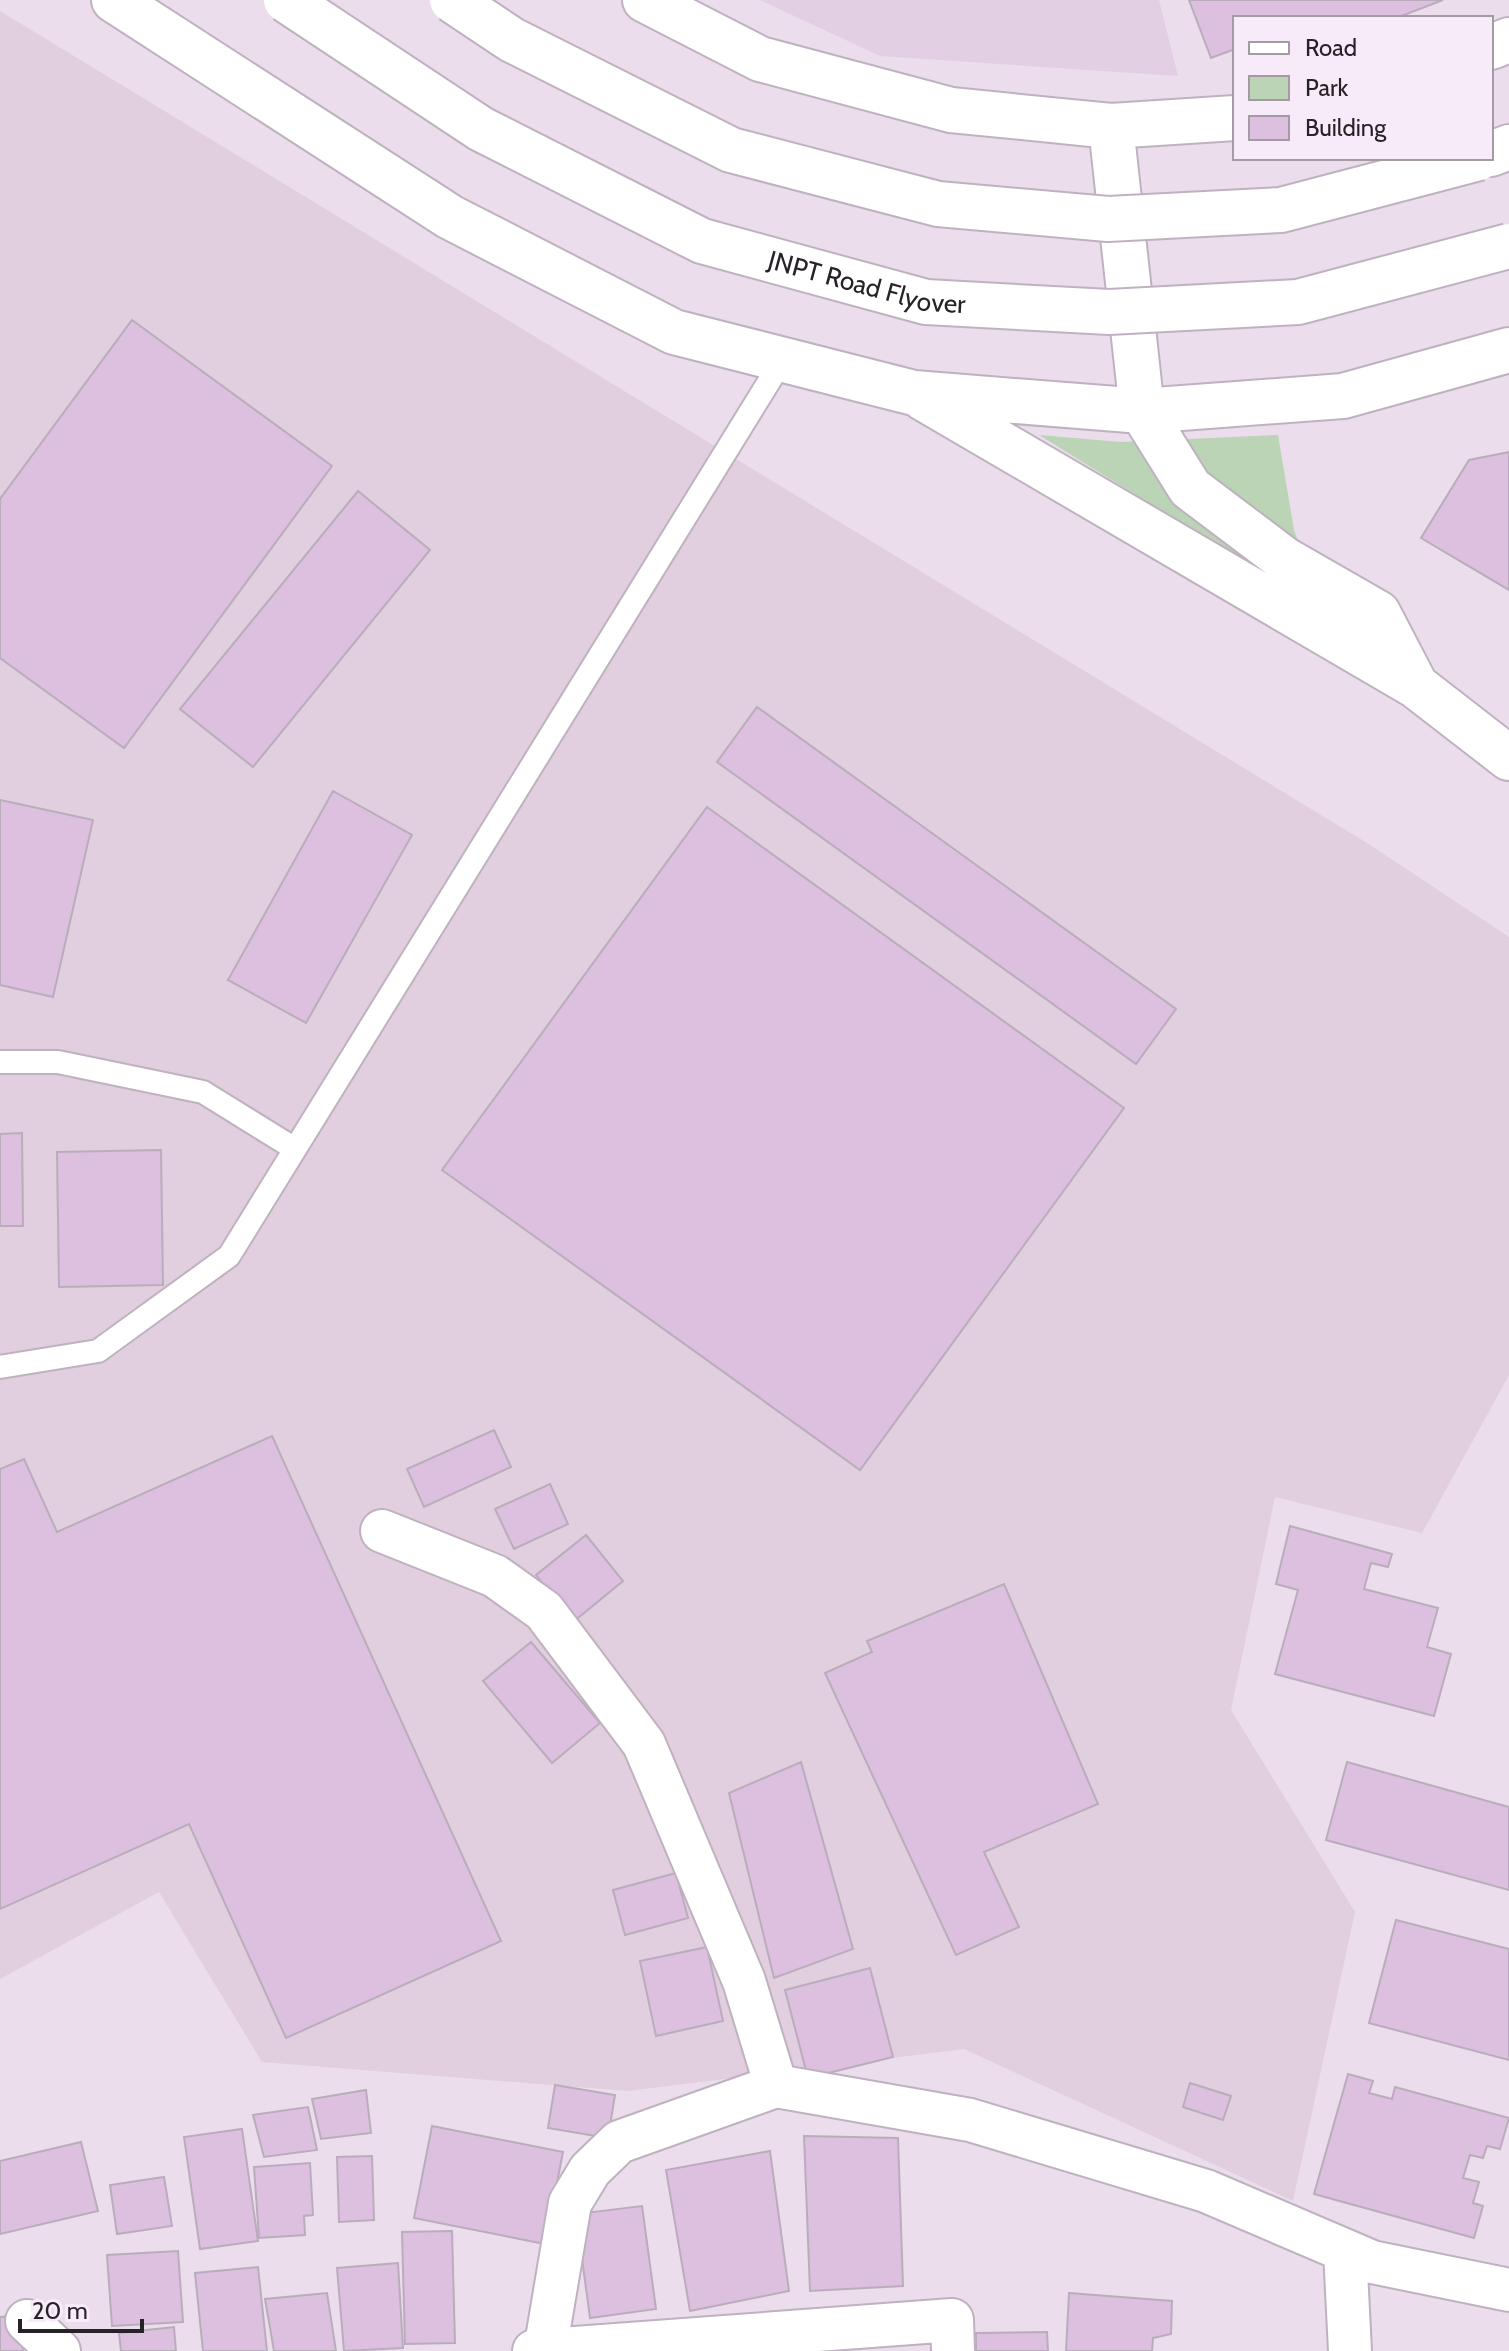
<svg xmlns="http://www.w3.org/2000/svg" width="1509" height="2351" viewBox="0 0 1509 2351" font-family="Cabin,sans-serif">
<rect width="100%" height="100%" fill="#ebddec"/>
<path fill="#e2cfe4" d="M760,0H1159L1178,76L880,56Z"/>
<path fill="#e1cede" d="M0,11L1367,843L1509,937V1375L1422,1533L1275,1497L1231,1710L1355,1912L1293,2201L964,2049L628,2091L262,2062L159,1892L0,1979Z"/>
<path fill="#bad4b5" d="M1039,435L1121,442L1278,435L1294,530L1324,611Z"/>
<path fill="#ddbfe0" stroke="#baadbb" stroke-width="2" d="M1189,0H1443L1396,18H1235V49L1211,58Z
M132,320L332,466L124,748L0,658V499Z
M1509,452V590L1421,538L1469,460Z
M358,491L430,550L253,767L180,709Z
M757,707L1176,1009L1136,1064L717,762Z
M333,791L412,835L306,1023L228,980Z
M0,800L93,820L53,997L0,985Z
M707,807L1124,1108L860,1470L442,1170Z
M22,1133L23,1226H0V1134Z
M161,1150L163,1285L59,1287L57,1152Z
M494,1430L511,1467L424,1507L407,1469Z
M272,1436L501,1941L286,2038L189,1824L0,1909V1469L24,1459L57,1532Z
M550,1484L568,1524L514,1549L495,1509Z
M1290,1526L1392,1554L1388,1567L1371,1563L1364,1589L1438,1608L1427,1647L1451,1654L1434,1716L1275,1674L1298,1590L1276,1584Z
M586,1535L623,1581L573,1622L536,1575Z
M1004,1584L1098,1804L984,1852L1019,1927L956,1955L825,1673L872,1652L867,1641Z
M531,1642L600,1723L552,1763L483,1681Z
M801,1762L853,1949L774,1978L729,1793Z
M1347,1762L1509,1807V1890L1326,1840Z
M676,1873L688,1918L625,1935L613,1890Z
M1396,1920L1509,1949V2060L1369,2023Z
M707,1947L723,2021L656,2036L640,1961Z
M870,1968L893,2057L808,2078L785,1990Z
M1348,2074L1373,2081L1369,2093L1392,2099L1395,2087L1509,2118L1500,2149L1487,2146L1483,2158L1470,2155L1463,2178L1479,2182L1473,2203L1483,2206L1474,2238L1314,2194Z
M1190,2083L1231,2096L1223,2120L1183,2107Z
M555,2085L615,2095L608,2138L548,2128Z
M366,2090L371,2133L321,2139L312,2099Z
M308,2107L317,2150L264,2157L253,2115Z
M432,2126L563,2152L545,2244L414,2218Z
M242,2129L258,2241L200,2249L184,2137Z
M804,2136L898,2138L903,2286L810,2291Z
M81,2142L98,2211L0,2234V2161Z
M770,2151L789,2291L690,2311L666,2170Z
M372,2156L374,2220L339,2222L337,2157Z
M310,2163L313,2215L304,2216L305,2235L259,2238L254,2167Z
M164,2177L172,2226L117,2234L110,2185Z
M642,2206L656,2309L590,2318L576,2214Z
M452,2231L455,2343L405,2344L402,2232Z
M178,2251L183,2322L112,2326L107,2255Z
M398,2263L403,2348L344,2351L337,2268Z
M258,2267L267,2351H203L195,2273Z
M327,2293L336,2351H274L265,2299Z
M1069,2293L1172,2301L1171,2334L1153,2338L1152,2351H1066Z
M19,2315L23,2351H0V2317Z
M174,2327L176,2351H121L119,2333Z
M1047,2332L1048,2351H976V2333Z"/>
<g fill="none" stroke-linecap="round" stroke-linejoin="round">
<g stroke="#bfb2c0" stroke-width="26">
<path id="lane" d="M0,1062H58L203,1092L295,1149
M0,1367L98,1351L229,1256L783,359"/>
</g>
<g stroke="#bfb2c0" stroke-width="46">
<path id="street" d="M382,1531L495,1576L544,1611L644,1744L744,1981L776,2086L970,2120L1206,2191L1372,2262L1509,2290
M1345,2251L1350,2351
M27,2321L59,2351
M534,2351L952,2320L953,2351
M545,2351L570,2203L590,2170L619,2142L776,2086"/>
</g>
<g stroke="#bfb2c0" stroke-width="48">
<path id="highway" d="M114,0L450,217L674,332L914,393L1142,411L1343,396L1509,350
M645,0L760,59L951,110L1111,126L1235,118
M1491,47L1509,40
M1111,126L1142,411L1190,488L1284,559L1378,613L1416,686
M1491,154L1509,147
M923,398L1416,686L1509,758"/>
</g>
<use href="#lane" stroke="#fff" stroke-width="22"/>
<use href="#street" stroke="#fff" stroke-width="42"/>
<use href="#highway" stroke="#fff" stroke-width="44"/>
<g stroke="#bfb2c0" stroke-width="48" stroke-linecap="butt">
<g id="highway-bridge">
<path id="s1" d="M286,0L481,129L702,241L926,302L1109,312L1298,302L1509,246"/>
<path d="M452,0L512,40L731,150L938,204L1108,219L1281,210L1479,158"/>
</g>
</g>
<use href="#highway-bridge" stroke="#fff" stroke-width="44"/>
</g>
<g text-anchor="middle" stroke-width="8" stroke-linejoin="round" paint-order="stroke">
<g font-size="26" fill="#272227" stroke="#f8ebf9">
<text dy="9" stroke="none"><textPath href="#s1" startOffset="652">JNPT Road Flyover</textPath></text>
</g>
</g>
<rect x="1233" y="16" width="260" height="144" fill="#f8ebf9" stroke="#a49ba5" stroke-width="2"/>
<rect x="1249" y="42" width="40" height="12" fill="#ffffff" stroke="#a49ba5" stroke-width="2"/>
<text x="1305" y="56" font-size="24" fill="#272227">Road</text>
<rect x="1249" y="76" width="40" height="24" fill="#bad4b5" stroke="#a49ba5" stroke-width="2"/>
<text x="1305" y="96" font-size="24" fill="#272227">Park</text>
<rect x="1249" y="116" width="40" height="24" fill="#ddbfe0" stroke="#a49ba5" stroke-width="2"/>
<text x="1305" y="136" font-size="24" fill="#272227">Building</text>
<path d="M20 2319v12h122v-12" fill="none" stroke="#272227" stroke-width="4"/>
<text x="32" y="2319" font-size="24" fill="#272227" stroke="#f8ebf9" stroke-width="6" paint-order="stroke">20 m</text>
</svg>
